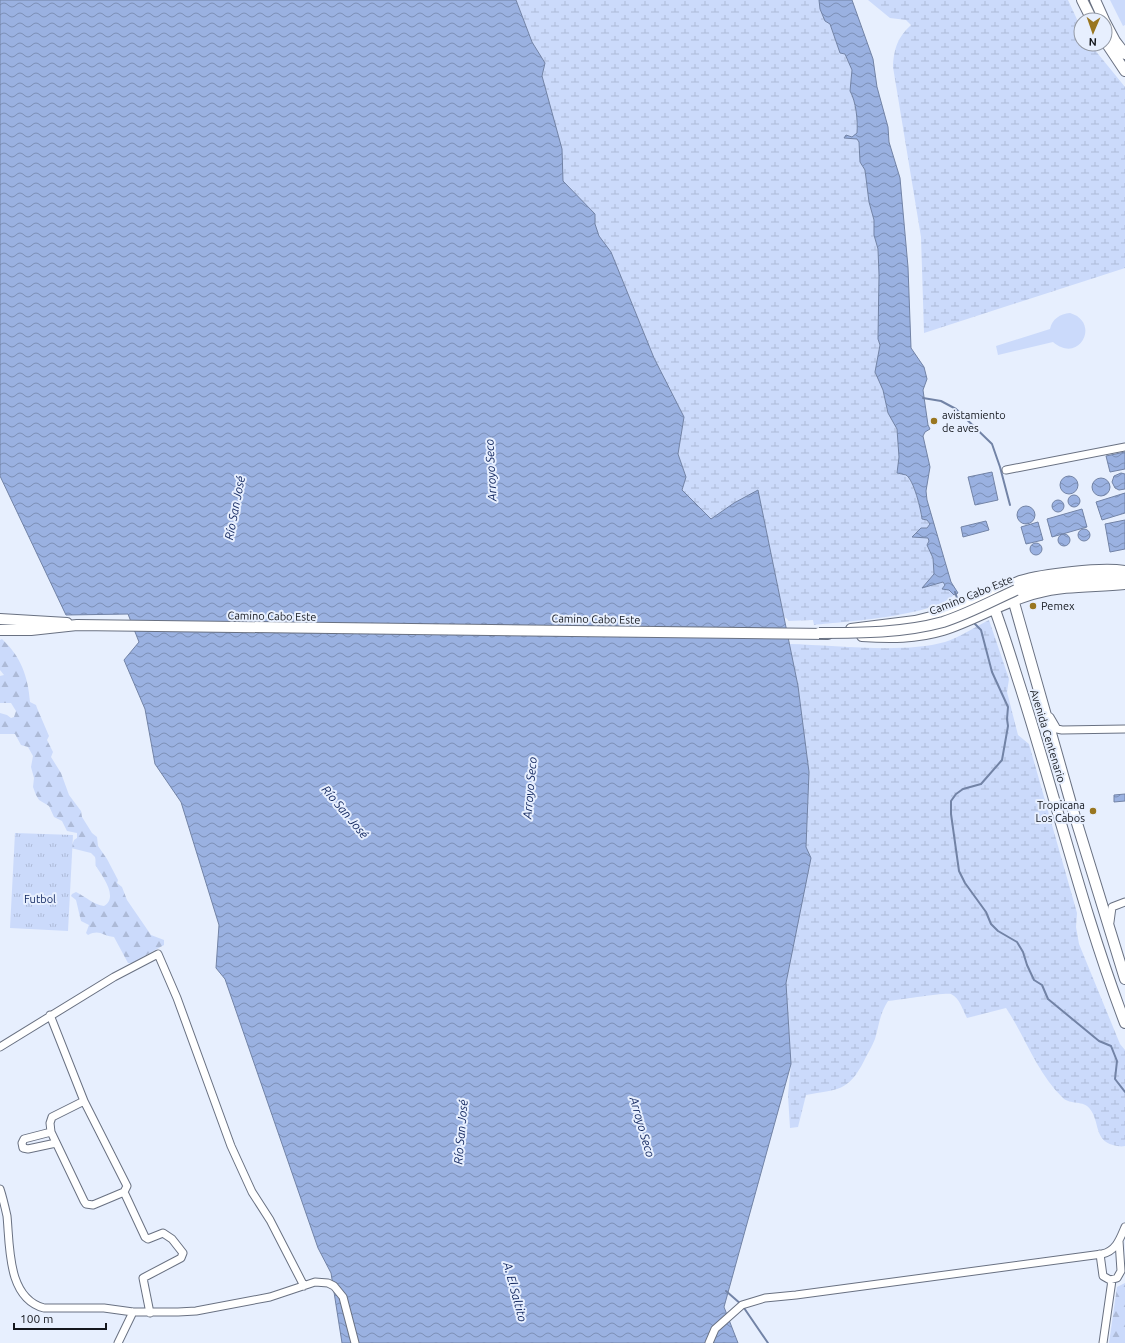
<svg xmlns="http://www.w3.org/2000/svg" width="1125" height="1343" viewBox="0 0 1125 1343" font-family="Ubuntu,sans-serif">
<defs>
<pattern id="forest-firs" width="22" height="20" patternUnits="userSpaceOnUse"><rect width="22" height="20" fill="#cbdafb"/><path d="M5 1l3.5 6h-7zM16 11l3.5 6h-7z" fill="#adbad7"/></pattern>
<pattern id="wetland-marsh" width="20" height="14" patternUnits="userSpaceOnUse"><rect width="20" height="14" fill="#cbdafb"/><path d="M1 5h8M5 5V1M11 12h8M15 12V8" fill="none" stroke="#adbad7"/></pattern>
<pattern id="park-tufts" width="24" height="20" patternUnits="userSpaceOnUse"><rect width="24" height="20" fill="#cbdafb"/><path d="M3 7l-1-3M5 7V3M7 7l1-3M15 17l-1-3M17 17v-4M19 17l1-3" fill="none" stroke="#adbad7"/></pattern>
<pattern id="water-waves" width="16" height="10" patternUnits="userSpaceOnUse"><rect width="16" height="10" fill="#9ab1e1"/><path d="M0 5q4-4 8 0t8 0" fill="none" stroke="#7c8fb6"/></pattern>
</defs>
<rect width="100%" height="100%" fill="#e7effe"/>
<path fill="#cbdafb" d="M1110,0H1125V25L1123,26Z
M1070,313C1101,322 1080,365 1053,342L998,355L996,346L1050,329C1052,319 1060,314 1070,313Z"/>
<path fill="url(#forest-firs)" d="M2,639C21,657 28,676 30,702L36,705L37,708L49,736L47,740L53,752L51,757L61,773L69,795L81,811L82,817L92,833L97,837L98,846L107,859L118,880L117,883L122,887L127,900L151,935L164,940V945L132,963H128L114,937C102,936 100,929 88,935L86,933L89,925L81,921L76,900L71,896L72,894L76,892C86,897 94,905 104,906C119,897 102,876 96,866C95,864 96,860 95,857L91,853L71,848L74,840L77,838V833L67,831L62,821L54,817L49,806L39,800L36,795L33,787L34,778L31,767L33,756L28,747L21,745L15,734H0V713L7,715L11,718L14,717L16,711L11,703H0V676L4,675L0,670V640Z
M1125,1283V1343H1109L1117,1287Z"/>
<path fill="url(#wetland-marsh)" d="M516,0H819L820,9L830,24L840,53L845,54L852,70L850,91C856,101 858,121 857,133L852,138H845L857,139L859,142L860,162L865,170L869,202L874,220V235L878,249L879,274L878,339L880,345L875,372L883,390L888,413L897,429L899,457L897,473C900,474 904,474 906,476C914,480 921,510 922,519L927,520L930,525L913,537L928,538L929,541L927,545L933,558L934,574L922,588L943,582L954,595C930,617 847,621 814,625L813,620L789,621L784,616L758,490L734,503L711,519L682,490L686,477L678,454L684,417L654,358L622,279L143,614L66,615L0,476L542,76L545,63L532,42Z
M868,0H1068L1081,28V44H1090L1125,87V268L924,333L921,237L893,67C894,49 897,38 911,25L906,20L890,18Z
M989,620L1009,679L1007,692L1018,735L1029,744L1077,913L1076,927L1079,944L1120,1044L1125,1050V1146C1121,1147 1117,1146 1113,1145C1094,1140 1100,1122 1090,1109C1084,1100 1070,1105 1063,1098C1037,1073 1026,1038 1006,1008L967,1018C963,1011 960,998 951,994C947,992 898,1000 888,1001C880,1013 879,1025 875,1039C872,1047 867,1054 864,1061C848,1092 838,1089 806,1095L798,1127L790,1128L788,1095L791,1064L786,983L811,858L806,847L809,771L798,686L789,644C835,645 903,654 945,642C960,637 975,627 989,620Z"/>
<path fill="url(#park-tufts)" d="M15,833L73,835L68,931L10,928Z"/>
<path fill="url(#water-waves)" stroke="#7283a6" d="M0,0H516L532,42L545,63L542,76L562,149L563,181L595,214V224L599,236L611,252L654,358L684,417L678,454L686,477L682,490L711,519L734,503L758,490L798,686L809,772L806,847L811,858L786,983L791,1064L724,1307L738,1343H342L331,1273L318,1248L225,979L216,968L219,925L181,802L155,764L145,709L124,660L139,642L128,614L66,615L0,476Z
M819,0H852L873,59L877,87L888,127L889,142L900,178L908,267L911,348L924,367L927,379L923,390L928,425L930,429L925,432L923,436L930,467L926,491L927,500L951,582L958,593L954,595L949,590L942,589L945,585L943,582L922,588L934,574L933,558L927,545L929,541L928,538L912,537L921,528H927L930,524L927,520L922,519C921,510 914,480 906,475C903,474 900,474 897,473L899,457L897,429L888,413L883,390L875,372L880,345L878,339L879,275L878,249L874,235V220L869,202L865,170L860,162L859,142L857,139L844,138L846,135L852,137L857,133C858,121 856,101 850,91L852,70L845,54L840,53L830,24L825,21L820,9Z
M1125,452V469L1110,472L1106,456Z
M992,472L998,500L975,505L968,477Z
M1121,473L1125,474V489L1119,490L1115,488L1112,482L1114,476Z
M1060 485a9 9 0 1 1 18 0a9 9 0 1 1-18 0Z
M1092 487a9 9 0 1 1 18 0a9 9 0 1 1-18 0Z
M1125,493V513L1102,520L1096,502Z
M1068 501a6 6 0 1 1 12 0a6 6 0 1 1-12 0Z
M1052 506a6 6 0 1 1 12 0a6 6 0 1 1-12 0Z
M1017 515a9 9 0 1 1 18 0a9 9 0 1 1-18 0Z
M1082,509L1087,527L1052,537L1047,519Z
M1125,520V549L1110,552L1105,524Z
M986,521L989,530L963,537L961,527Z
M1038,522L1043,540L1026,544L1021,527Z
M1078 535a6 6 0 1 1 12 0a6 6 0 1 1-12 0Z
M1058 540a6 6 0 1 1 12 0a6 6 0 1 1-12 0Z
M1030 549a6 6 0 1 1 12 0a6 6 0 1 1-12 0Z
M1125,794V801L1114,802V795Z"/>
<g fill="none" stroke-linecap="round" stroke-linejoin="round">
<path stroke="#7283a6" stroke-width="2" d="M923,398L941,401L956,409L992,444L1000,467L1010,505
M955,592L959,604
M973,622L981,630L992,672L1008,707L1007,719L1008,726L1002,760L981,784L963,789L956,794L951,801V814L959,871L965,883L986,912L991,924L998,931L1017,942L1023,952L1027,965L1034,980L1042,985L1048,999L1099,1041L1111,1046L1117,1061L1115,1079L1125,1092
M726,1291L742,1305L768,1343"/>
<g stroke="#697182" stroke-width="9">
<path id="street" d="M1006,470L1125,447
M1050,717L1057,729L1062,730L1125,729
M1110,922L1112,907L1125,902
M50,1015L84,1101L52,1117L50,1123L51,1132L84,1201L86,1204L93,1205L124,1192L127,1186L84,1101
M0,1047L114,977L158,954L177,998L231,1146L252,1192L270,1220L304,1286
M51,1132L24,1139L22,1143L23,1148L28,1149L56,1143
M0,1189C3,1198 5,1207 7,1216C10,1246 7,1298 44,1308H104L133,1312H178L196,1311L270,1297L315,1282L328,1283L334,1286L343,1297L355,1343
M124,1192L145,1237L148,1239L163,1233L172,1239L183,1253L181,1258L143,1278L150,1313
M1100,1254L1103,1276L1110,1280L1117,1278L1121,1271L1119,1241
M118,1343L133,1312
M709,1343L715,1329L742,1305L765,1298L796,1295L1102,1254C1116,1251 1120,1239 1125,1227
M1103,1343L1112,1280"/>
</g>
<g stroke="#697182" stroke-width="12">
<path id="secondary" d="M1082,0L1092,20
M1095,0L1104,20
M1105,22L1115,41L1125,54
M1105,41L1125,71
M1009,585L1072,807L1125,979
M1016,590L1045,583L1125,575
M989,594C1001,624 1010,655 1020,686C1056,798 1083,913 1125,1023
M0,619L67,623
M851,629L915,621L943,614L1020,581C1043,574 1102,567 1125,571
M0,630H31L77,625L828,634
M862,636C890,638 916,638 943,630C975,620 1004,601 1037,593C1065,585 1096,587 1125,584"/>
</g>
<use href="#street" stroke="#fff" stroke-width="7"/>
<use href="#secondary" stroke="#fff" stroke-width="10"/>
<g stroke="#697182" stroke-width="12" stroke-linecap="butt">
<path id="secondary-bridge" d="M819,633C861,633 903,633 943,622C968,614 992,601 1016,590"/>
</g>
<use href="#secondary-bridge" stroke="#fff" stroke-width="10"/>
</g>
<g fill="#997620" stroke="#e7effe" stroke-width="1.5">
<circle cx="934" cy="421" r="4"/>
<circle cx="1033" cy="606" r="4"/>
<circle cx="1093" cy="811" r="4"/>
</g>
<g text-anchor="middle" stroke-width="4" stroke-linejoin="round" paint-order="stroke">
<g font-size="11" fill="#14171d" stroke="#e7effe" text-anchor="start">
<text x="942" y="419">avistamiento<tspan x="942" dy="13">de aves</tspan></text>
<text x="1041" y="610">Pemex</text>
<text x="1085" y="809" text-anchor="end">Tropicana<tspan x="1085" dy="13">Los Cabos</tspan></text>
</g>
<g font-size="11" fill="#14171d" stroke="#e7effe">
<text transform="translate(971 595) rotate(-22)" y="4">Camino Cabo Este</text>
<text transform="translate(272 616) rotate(1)" y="4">Camino Cabo Este</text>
<text transform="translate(596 619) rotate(1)" y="4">Camino Cabo Este</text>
<text transform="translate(1048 736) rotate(73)" y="4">Avenida Centenario</text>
</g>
<g font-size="11" fill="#152b64" stroke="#e7effe">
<text x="40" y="903">Futbol</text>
</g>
<g font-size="12" font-style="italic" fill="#10255e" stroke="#e7effe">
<text transform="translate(491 470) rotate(-93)" y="4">Arroyo Seco</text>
<text transform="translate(235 508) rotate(-79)" y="4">Río San José</text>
<text transform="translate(530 788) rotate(-85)" y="4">Arroyo Seco</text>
<text transform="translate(345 812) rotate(50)" y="4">Río San José</text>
<text transform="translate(642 1127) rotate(74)" y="4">Arroyo Seco</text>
<text transform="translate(461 1132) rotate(-85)" y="4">Río San José</text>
<text transform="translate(515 1292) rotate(75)" y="4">A. El Saltito</text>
</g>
</g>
<g transform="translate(1093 32) rotate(182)"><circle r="19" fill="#e7effe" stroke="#9399a4"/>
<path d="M0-3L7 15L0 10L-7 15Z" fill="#997620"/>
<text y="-6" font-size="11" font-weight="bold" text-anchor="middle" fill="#14171d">N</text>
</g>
<path d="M14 1323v6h92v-6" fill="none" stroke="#14171d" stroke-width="2"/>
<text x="20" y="1323" font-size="12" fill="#14171d" stroke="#e7effe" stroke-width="3" paint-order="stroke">100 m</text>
</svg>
